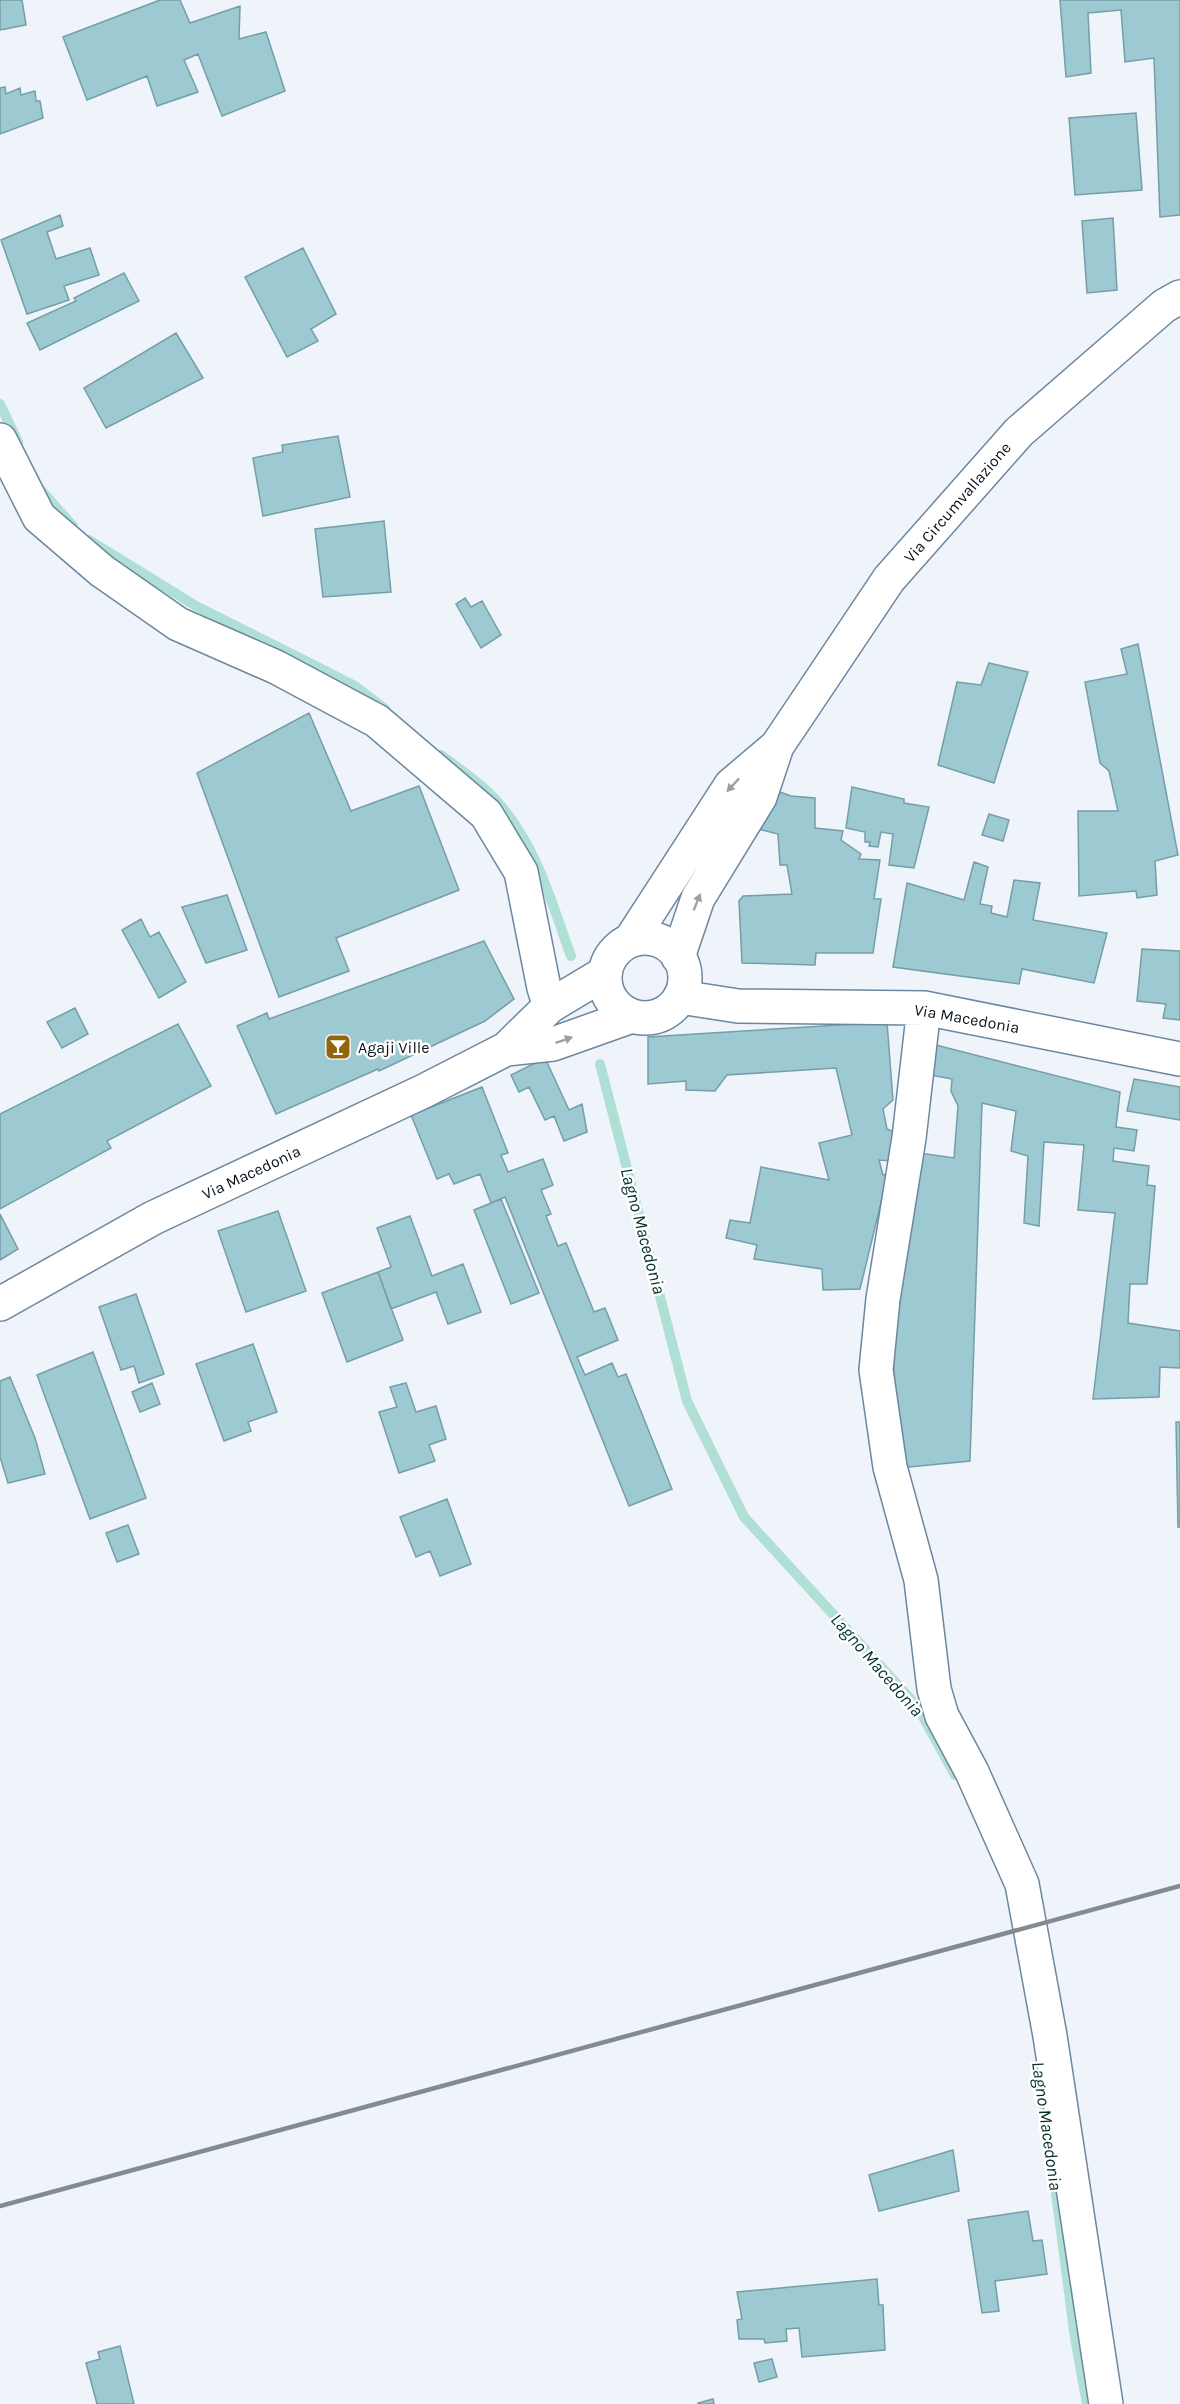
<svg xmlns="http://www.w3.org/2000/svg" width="1180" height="2404" viewBox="0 0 1180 2404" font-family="Karla,sans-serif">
<rect width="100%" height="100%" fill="#eef4f9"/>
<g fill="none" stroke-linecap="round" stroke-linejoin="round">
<path stroke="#b0e0d5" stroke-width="10" d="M0,404L18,442
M40,489L73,526
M89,540L196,606L355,686L385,709
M441,755C459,769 480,782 495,799C536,843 551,901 571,956
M600,1064L687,1401L744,1517L917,1706L955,1775
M1043,2095L1075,2338L1087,2404"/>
</g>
<path fill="#9dc9d3" stroke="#749ea8" stroke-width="1.5" d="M0,0H22L26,25L0,30Z
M160,0H180L190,23L240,6L239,39L266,32L285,91L222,116L198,54L184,60L198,92L157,106L147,76L87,100L63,37Z
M1060,0H1180V215L1160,217L1154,58L1125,62L1121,10L1088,13L1091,73L1066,77Z
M5,87L6,94L20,88L21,95L35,91L36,101H40L43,118L0,134V88Z
M1136,113L1142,190L1075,195L1069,118Z
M60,215L63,226L47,232L56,259L90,248L99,275L64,286L69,300L27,314L1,240Z
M1113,218L1117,290L1087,293L1082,221Z
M303,248L336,314L311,329L318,341L287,357L245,277Z
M124,273L139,301L40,350L27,323L76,301L74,298Z
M176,333L203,378L106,428L84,388Z
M338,436L350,497L263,516L253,458L283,452L282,445Z
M384,521L391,592L323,597L315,529Z
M465,598L471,607L482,601L501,635L481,648L456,604Z
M1138,644L1178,855L1155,861L1157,895L1137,898L1136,891L1079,896L1078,811H1118L1109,771L1100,763L1085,682L1127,674L1121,649Z
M989,663L1028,672L994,783L938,765L957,682L981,685Z
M309,713L351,811L419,786L459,890L336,938L349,971L279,997L197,773Z
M852,787L904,799V803L929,807L914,868L889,865L893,834L881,832L878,847L869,846L870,842H865V832L846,828Z
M780,792L791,796L815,798V828L843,831L841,840L861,854L859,859L880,860L874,899H881L873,953H816L815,965L742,963L739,901L743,896L792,894L787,865H780L778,834L758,829Z
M989,814L1009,820L1003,841L982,835Z
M974,862L988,867L980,904L992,906L991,913L1007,917L1014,880L1040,883L1033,920L1107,933L1094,983L1022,969L1019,984L893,967L907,883L964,900Z
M227,895L247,950L206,963L182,907Z
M141,919L150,937L159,932L186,982L159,998L122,930Z
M484,941L514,999L485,1021L379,1071L378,1069L276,1114L237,1026L267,1013L269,1019Z
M1142,949L1180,951V1020L1163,1018L1166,1004L1137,1001Z
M75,1008L88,1034L62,1048L47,1022Z
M887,1022L893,1100L883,1109L887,1129L894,1132L900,1147L889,1154L891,1161L879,1160L883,1175L888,1174L860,1289L823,1290L822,1269L754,1259L757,1245L726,1238L730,1220L750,1223L761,1167L829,1180L819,1143L852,1135L836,1068L727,1075L715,1091L686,1090V1081L648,1084V1037Z
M178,1024L211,1086L107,1141L111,1148L0,1209V1114Z
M932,1044L1120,1092L1116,1127L1137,1130L1134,1151L1114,1148L1113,1161L1149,1166L1147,1185L1155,1186L1147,1284H1130L1128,1323L1180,1331V1368L1160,1367L1159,1397L1093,1399L1115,1213L1078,1210L1084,1145L1044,1142L1039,1226L1024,1223L1028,1156L1011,1151L1016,1111L982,1103L970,1461L899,1468L891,1318L913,1152L954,1158L958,1106L951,1091L952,1079L924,1074Z
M545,1058L569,1110L582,1104L587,1132L564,1141L554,1116L545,1120L529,1087L519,1092L511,1075Z
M1134,1079L1180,1087V1120L1127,1111Z
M482,1087L508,1153L501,1155L508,1172L543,1159L553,1185L541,1190L551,1214L546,1216L558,1246L566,1243L594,1312L605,1308L618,1340L577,1357L585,1375L612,1363L618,1377L626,1374L672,1489L629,1506L505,1197L491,1203L480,1174L454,1184L449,1174L437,1179L411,1115Z
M501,1199L539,1293L511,1304L474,1210Z
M278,1211L306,1291L246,1312L218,1231Z
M0,1214L18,1249L0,1260Z
M410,1216L432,1276L463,1264L481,1312L448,1324L436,1292L391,1309L378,1272L391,1267L377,1228Z
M378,1272L403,1340L347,1362L322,1293Z
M136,1294L164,1374L139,1383L134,1366L121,1370L99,1307Z
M253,1344L277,1412L248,1422L251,1431L224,1441L196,1364Z
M93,1352L146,1498L90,1519L37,1375Z
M10,1377L35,1438L45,1474L8,1483L0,1457V1381Z
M152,1383L160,1404L140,1412L132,1392Z
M406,1383L416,1412L436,1406L446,1439L429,1445L435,1461L399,1473L379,1412L397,1407L390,1387Z
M1176,1422H1180V1527H1178Z
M447,1499L471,1564L440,1576L430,1551L416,1557L400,1517Z
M128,1525L139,1554L117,1562L106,1533Z
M953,2150L959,2191L879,2211L869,2175Z
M1028,2211L1033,2241L1042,2240L1047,2274L995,2281L999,2311L982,2313L968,2220Z
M877,2279L879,2305H883L885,2350L802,2357L799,2328L786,2329L787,2341L765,2343L764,2339H739L737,2320L742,2319L737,2292Z
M120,2346L134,2404H97L86,2363L100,2359L98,2352Z
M772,2359L777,2377L759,2382L754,2363Z
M713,2399L714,2404H698V2403Z"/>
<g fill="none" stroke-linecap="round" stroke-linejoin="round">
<g stroke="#6c879f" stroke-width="36">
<path id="minor" d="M0,440L39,517L102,571L178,624L276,667L377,721L486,814L521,872L544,988L550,1006
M680,997L738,1006L924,1008L1180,1059
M924,1008L909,1138L883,1299L876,1370L890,1467L921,1580L934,1689L942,1716L972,1772L1022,1884L1050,2036L1106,2404"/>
</g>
<g stroke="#6c879f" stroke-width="36">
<path id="major" d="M605 978a40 40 0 1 1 80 0a40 40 0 1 1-80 0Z
M630,941L731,785L777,746
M678,957L698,898L760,797L777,746L889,579L1019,432L1164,306L1180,297
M506,1049L553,1044L632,1016
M0,1304L153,1218L424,1091L506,1049L550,1006L605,973"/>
</g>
<use href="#minor" stroke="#fff" stroke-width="33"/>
<use href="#major" stroke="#fff" stroke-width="33"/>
<path stroke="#838b92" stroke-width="4.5" d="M0,2206L1180,1886"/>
</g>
<defs><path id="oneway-solid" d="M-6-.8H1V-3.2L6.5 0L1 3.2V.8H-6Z" transform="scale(1.5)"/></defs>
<g fill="#9ca0a4">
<use href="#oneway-solid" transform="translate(733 785) rotate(133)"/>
<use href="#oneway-solid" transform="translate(697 902) rotate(-68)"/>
<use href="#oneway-solid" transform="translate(564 1040) rotate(-19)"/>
</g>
<defs>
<g id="bar-square" transform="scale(1.35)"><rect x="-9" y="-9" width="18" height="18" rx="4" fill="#90660e" stroke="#fff"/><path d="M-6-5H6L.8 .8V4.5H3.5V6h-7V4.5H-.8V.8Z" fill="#fff"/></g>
</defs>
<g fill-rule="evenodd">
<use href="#bar-square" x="338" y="1047"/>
</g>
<g text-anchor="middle" stroke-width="5" stroke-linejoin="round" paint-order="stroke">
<g font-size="16" fill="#08121b" stroke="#fff">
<text transform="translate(957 502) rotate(-49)" y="6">Via Circumvallazione</text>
<text transform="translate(967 1018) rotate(10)" y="6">Via Macedonia</text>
<text transform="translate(251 1172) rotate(-25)" y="6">Via Macedonia</text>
</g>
<g font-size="16" fill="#08121b" stroke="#fff" text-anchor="start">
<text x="358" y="1053">Agaji Ville</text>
</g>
<g font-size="18" font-style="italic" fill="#04322b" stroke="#fff">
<text transform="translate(643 1231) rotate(75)" y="6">Lagno Macedonia</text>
<text transform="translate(877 1665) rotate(49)" y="6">Lagno Macedonia</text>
<text transform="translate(1047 2126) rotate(82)" y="6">Lagno Macedonia</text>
</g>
</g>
</svg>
